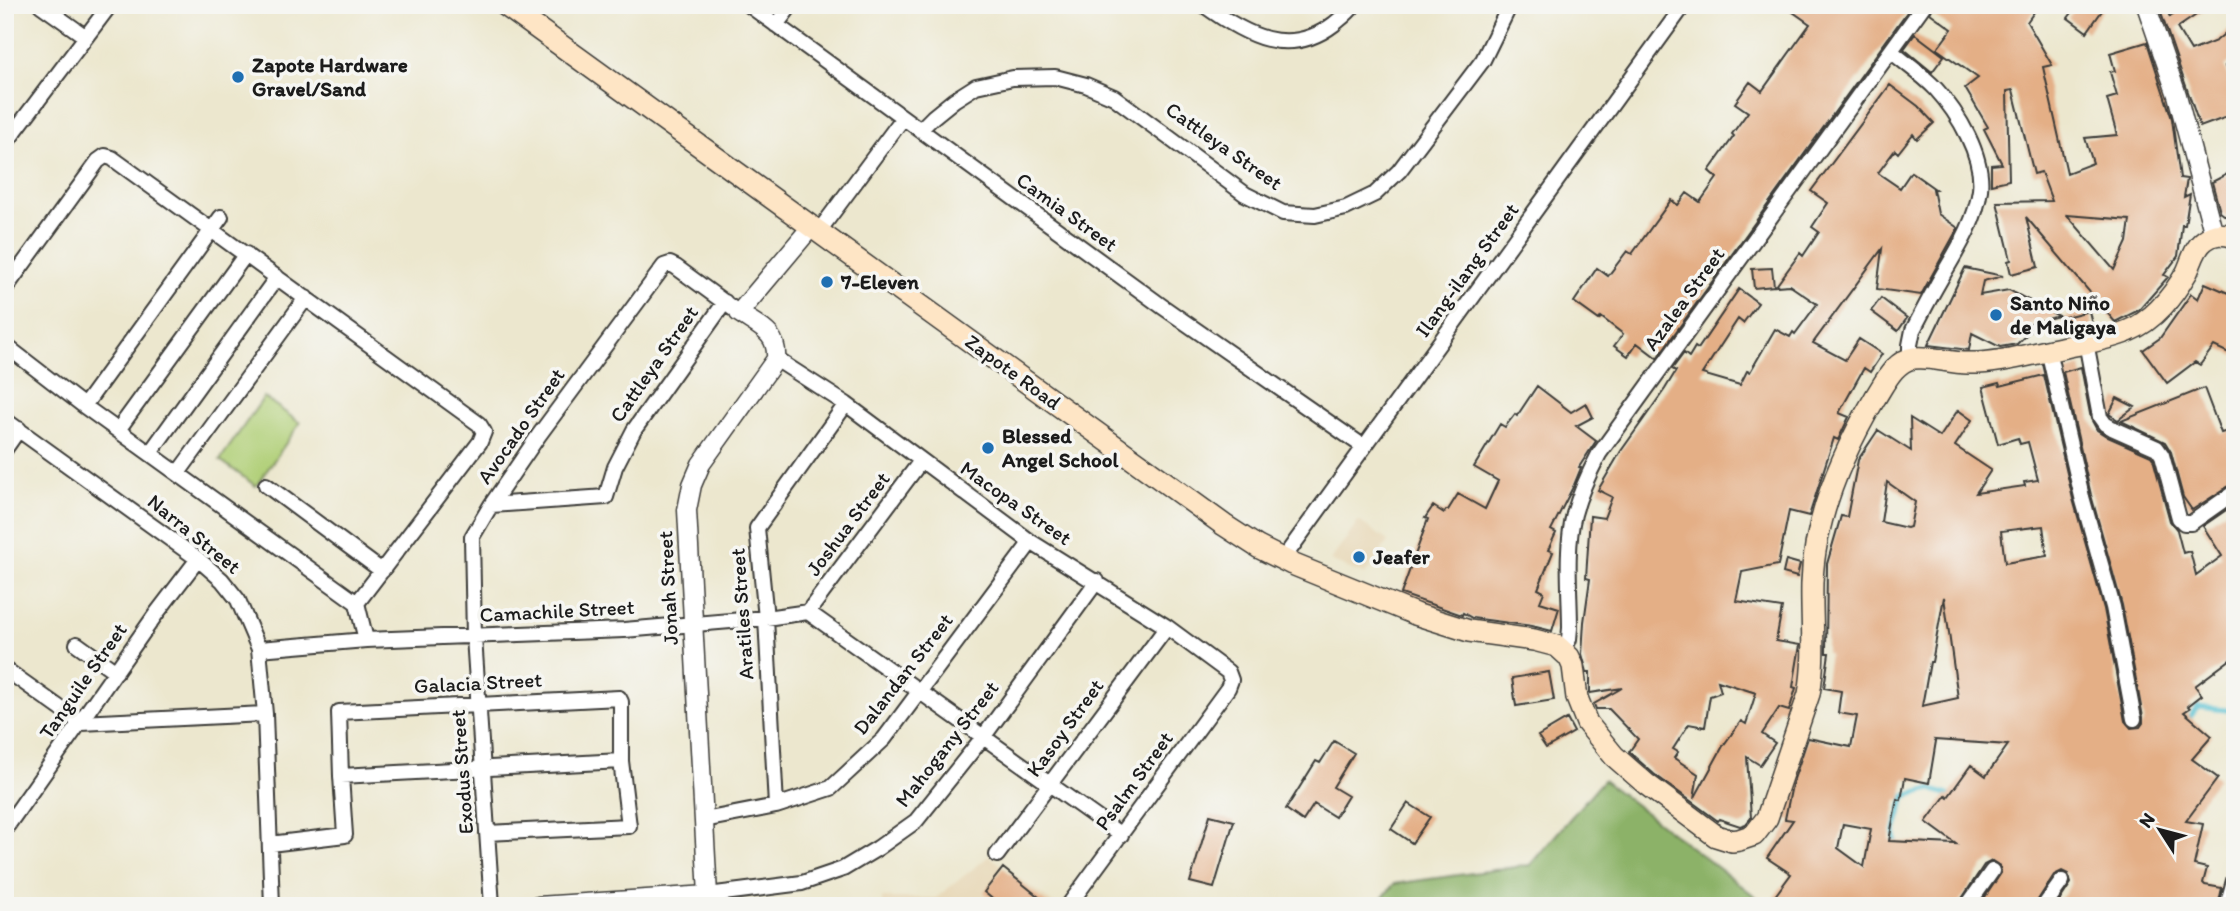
<svg xmlns="http://www.w3.org/2000/svg" width="2240" height="911" viewBox="0 0 2240 911" font-family="Itim,sans-serif">
<rect width="100%" height="100%" fill="#f6f6f2"/>
<filter id="ink" filterUnits="userSpaceOnUse"><feTurbulence type="fractalNoise" baseFrequency=".0143" numOctaves="2"/><feDisplacementMap in="SourceGraphic" scale="14" xChannelSelector="R" yChannelSelector="G"/><feConvolveMatrix kernelMatrix="1 2 1 2 8 2 1 2 1" color-interpolation-filters="sRGB"/></filter>
<filter id="wash" filterUnits="userSpaceOnUse"><feTurbulence type="fractalNoise" baseFrequency=".00686" numOctaves="4" result="noise"/><feDisplacementMap in="SourceGraphic" scale="28" xChannelSelector="R" yChannelSelector="G"/><feGaussianBlur stdDeviation="1.57" result="paint"/><feColorMatrix in="noise" values="0 0 0 0 0 0 0 0 0 0 0 0 0 0 0 0 0 1.4 0 .05"/><feComposite in="paint" operator="in"/></filter>
<g filter="url(#wash)">
<rect width="100%" height="100%" fill="#ece7ce"/>
<path fill="#e8d9ba" d="M1359,521L1388,541L1365,575L1330,561Z
M989,856L1057,906H882V898H936Z"/>
<path fill="#b0cf77" stroke="#66764a" stroke-width="2" d="M264,397L300,423L256,486L220,460Z"/>
<path fill="#8cb268" stroke="#546742" stroke-width="2" d="M1603,780L1768,906H1376L1394,884L1530,865Z"/>
<g fill="none" stroke-linecap="round" stroke-linejoin="round">
<path stroke="#57c1d2" stroke-width="5" d="M2186,722L2198,707L2235,711
M1896,846L1895,831L1905,796L1931,789L1954,797"/>
</g>
<g id="blocks">
<path fill="#e4af86" fill-rule="evenodd" d="M1783,5H1912L1657,358L1637,343L1628,356L1614,346L1623,334L1601,317L1599,320L1574,302L1597,268L1608,276L1627,251L1632,254L1671,200L1678,205L1687,193L1700,202L1717,178L1709,171L1734,136L1732,134L1748,112L1735,103L1750,82L1762,91L1810,24Z
M1934,5H1970L1981,13L1987,5H2039L2027,22L2052,65L2043,67L2067,173L2093,163L2085,138L2117,135L2107,99L2117,96L2110,72L2115,71L2110,53L2147,42L2172,119L2180,178L2187,179L2184,197L2190,194L2185,225H2182L2178,256L2164,275L2168,277L2139,310L2115,322L2026,217L2038,267L2011,274L2008,261L2011,260L1997,202L2052,201L2041,172L2034,174L2013,90L2007,91L2009,180L1991,184V165L2002,164L1984,129L1988,127L1965,88L1978,78L1937,49L1952,29L1930,13ZM2067,215L2130,220L2127,242L2114,270Z
M2078,5H2106L2087,32L2068,18Z
M2168,5H2211L2177,28L2191,51L2216,41L2235,25V58L2225,66L2235,94V114L2200,127L2161,13L2167,11L2170,17L2174,14Z
M1915,34L1944,56L1932,72L1904,49Z
M1890,85L1918,106L1934,123L1917,139L1913,134L1898,153L1895,150L1878,173L1900,188L1911,172L1935,189H1933L1938,214L1958,228L1921,295L1877,289L1882,249L1813,343L1845,360L1859,339L1882,354L1870,372L1864,368L1839,413L1849,417L1838,440L1834,438L1809,516L1789,511L1778,565L1742,572L1736,601L1782,608L1776,641L1800,645L1793,687L1796,688L1789,711L1779,708L1762,734L1775,743L1760,765L1747,757L1751,818L1746,824L1740,826L1719,819L1718,821L1654,774L1629,752L1638,739L1609,709H1596L1594,704L1622,688L1590,693V672H1587L1582,654L1584,622L1590,579L1586,578L1590,516L1604,518L1612,497L1598,490L1621,451L1665,389L1676,371L1672,369L1684,353L1689,357L1695,347L1698,349L1739,289L1758,303L1743,323L1738,319L1702,374L1740,385L1747,371L1750,372L1775,329L1790,337L1793,332L1795,334L1817,304L1789,285L1776,286L1800,253L1803,256L1819,232L1812,227L1828,203L1811,191ZM1718,681L1756,693L1746,724L1741,721L1723,746L1694,799L1698,774L1674,758L1678,752L1673,749L1689,724L1705,727L1710,696L1721,692Z
M2235,170V223L2220,212L2212,182Z
M1772,268L1774,286L1754,288L1752,269Z
M1965,268L2003,276L1983,281L1980,295L2009,290L2059,316L2031,323L2029,332L2017,344L2000,347L1972,333L1969,350L1928,345Z
M2205,283L2235,296V356L2214,346L2200,365L2195,362L2167,383L2143,350L2160,338L2191,294L2198,299Z
M1881,298L1907,318L1898,331L1871,311Z
M2089,311L2093,328L2069,333L2065,317Z
M2081,367L2091,419L2097,430L2108,437L2151,456L2153,459L2170,521L2177,530L2183,553L2190,551L2196,575L2222,556L2203,526L2235,504V656L2195,686L2202,695L2188,706L2190,708L2184,712L2212,736L2192,759L2218,778L2186,821L2203,824L2194,865L2207,868L2203,883L2205,885L2222,888L2218,906H2056L2071,883L2068,874L2062,871L2054,875L2034,906H1979L2001,873L2000,866L1992,861L1984,865L1957,906H1780L1772,900L1791,874L1767,858L1793,820L1785,819L1792,785L1808,738L1851,747L1857,716L1838,713L1841,691L1824,688L1829,653H1826L1827,564L1841,516L1847,517L1858,460L1878,430L1911,451L1910,418L1940,437L1958,410L1972,420L1955,446L1991,470L1976,493L2025,486L2024,482L2038,480L2028,442L2020,444L2018,438L1998,444L1983,387L1999,383L2000,386L2044,375L2073,499L2104,609L2125,721L2131,728L2140,727L2143,723V717L2122,605L2091,495L2063,372ZM1887,482L1915,502L1910,527L1907,528L1881,522ZM2043,526L2047,556L2005,563L2001,531ZM1944,597L1958,698L1922,706L1930,662H1932ZM1935,740L2008,745L1986,776L1971,765L1948,797L1946,795L1926,822L1956,844L1889,841L1897,799L1901,800L1905,778L1929,783L1936,741ZM1843,824L1871,829L1864,867L1838,848Z
M1537,386L1571,412L1586,403L1593,417L1576,426L1596,441L1579,467L1581,468L1574,485L1551,530L1556,533L1548,550L1553,552L1538,589L1544,592L1540,602L1559,608L1552,631L1532,626L1472,618L1463,613L1462,615L1401,594L1428,519L1425,518L1433,506L1444,513L1446,510H1448L1458,494L1485,509L1498,481L1474,467L1500,424L1505,427L1515,414L1517,416Z
M2204,388L2221,433L2235,429V482L2192,510L2183,497L2171,452L2165,442L2121,421Z
M2117,398L2135,407L2118,420L2109,414Z
M1786,560L1800,564L1797,577L1783,573Z
M1549,672L1554,700L1516,706L1512,678Z
M1567,719L1574,732L1546,748L1538,736Z
M1334,741L1354,753L1333,787L1348,796L1335,817L1314,804L1303,821L1286,809L1316,761L1320,763Z
M1408,803L1430,817L1412,843L1391,829Z
M1210,815L1234,821L1214,888L1190,882Z
M1003,868L1050,906H1001L984,892Z"/>
</g>
</g>
<g filter="url(#ink)">
<use href="#blocks" fill-opacity="0" stroke="#3b3a37" stroke-width="2"/>
<g fill="none" stroke-linecap="round" stroke-linejoin="round">
<g stroke="#3b3a37" stroke-width="18">
<path id="minor" d="M41,5L86,37
M749,5L1163,307L1364,447
M1204,5C1245,35 1288,59 1334,24C1341,18 1348,13 1354,5
M776,25L791,5
M1891,51C1906,64 1923,75 1936,89C1958,113 1984,156 1980,190C1975,226 1953,256 1936,287C1928,301 1921,315 1913,330L1910,345V358
M920,130L933,117L954,100L976,86L1013,78L1055,77L1086,85L1114,97L1245,194L1283,213L1315,215L1346,208L1375,194L1399,171L1483,60L1510,5
M5,144L110,5
M819,231L903,118
M5,289L98,161L105,156L112,158L479,424L484,432L480,442L357,603
M2086,342L2100,417L2105,424L2112,428L2157,448L2162,455L2179,518L2184,523H2191L2235,492
M5,345L84,406L357,603L366,640
M2048,350L2082,497L2113,607L2134,719
M776,359L846,404L1031,542L1167,627L1228,672L1231,680L1228,688L1068,906
M84,406L221,217
M5,420L198,559L222,580L238,600L259,649L265,714L272,906
M118,430L246,254
M5,449L19,429
M150,453L277,277
M178,473L306,298
M266,485L382,571
M491,505L606,497L615,467L634,430L725,302
M1283,559L1684,5
M808,612L921,461
M77,644L116,672
M259,649L366,640L624,630L766,618L808,612L1121,835
M1564,651L1569,639L1570,628C1570,591 1565,550 1574,514C1580,493 1589,473 1599,454L1924,5
M5,669L81,723L265,714
M341,776L621,761
M776,806L766,618L757,528L846,404
M704,820L776,806L831,788L884,739L1031,542
M5,829L156,614L198,559
M270,844L345,835L341,776L339,712L619,698L621,702V761L629,826L487,833
M997,855L1167,627
M492,906L474,637L472,537L491,505L539,435L664,266L670,264L676,267L739,313
M708,906V895L802,883L843,869L878,848L916,821L984,736L1097,581
M1967,906L1992,871
M2044,906L2062,881
M2227,906L2235,877"/>
</g>
<g stroke="#3b3a37" stroke-width="21">
<path id="tertiary" d="M2146,5L2177,95L2214,235
M538,906L708,895L687,510L692,485L701,464L776,359C778,332 759,327 739,313L812,226"/>
</g>
<g stroke="#3b3a37" stroke-width="24">
<path id="secondary" d="M505,5L1224,525L1258,547L1292,564L1415,614L1469,631L1534,640L1557,646L1569,657L1573,666L1577,698L1587,723L1614,756L1646,784L1716,836L1732,841L1739,840L1754,835L1767,818L1809,694C1816,657 1811,620 1812,583C1814,519 1843,452 1875,398C1884,384 1895,360 1914,358C1931,356 1949,363 1967,363C1998,364 2030,354 2061,348C2083,343 2107,340 2128,331C2155,320 2173,296 2187,272C2192,261 2195,247 2205,240C2215,232 2224,234 2235,237"/>
</g>
<use href="#minor" stroke="#fff" stroke-width="14"/>
<use href="#tertiary" stroke="#fff" stroke-width="18"/>
<use href="#secondary" stroke="#fee5c5" stroke-width="21"/>
</g>
</g>
<g fill="#1f6fb2" stroke="#f6f6f2" stroke-width="2.5">
<circle cx="238" cy="77" r="7"/>
<circle cx="827" cy="282" r="7"/>
<circle cx="1996" cy="315" r="7"/>
<circle cx="988" cy="448" r="7"/>
<circle cx="1359" cy="557" r="7"/>
</g>
<g text-anchor="middle" stroke-width="7" stroke-linejoin="round" paint-order="stroke">
<g font-size="21" font-weight="bold" fill="#1c1c1c" stroke="#f6f6f2" text-anchor="start">
<text x="252" y="72">Zapote Hardware<tspan x="252" dy="24">Gravel/Sand</tspan></text>
<text x="841" y="289">7-Eleven</text>
<text x="2010" y="310">Santo Niño<tspan x="2010" dy="24">de Maligaya</tspan></text>
<text x="1002" y="443">Blessed<tspan x="1002" dy="24">Angel School</tspan></text>
<text x="1373" y="564">Jeafer</text>
</g>
<g font-size="21" fill="#1c1c1c" stroke="#f6f6f2">
<text transform="translate(1224 146) rotate(35)" y="7">Cattleya Street</text>
<text transform="translate(1067 212) rotate(36)" y="7">Camia Street</text>
<text transform="translate(1467 270) rotate(-54)" y="7">Ilang-ilang Street</text>
<text transform="translate(1684 299) rotate(-54)" y="7">Azalea Street</text>
<text transform="translate(654 364) rotate(-55)" y="7">Cattleya Street</text>
<text transform="translate(1013 372) rotate(36)" y="7">Zapote Road</text>
<text transform="translate(521 426) rotate(-55)" y="7">Avocado Street</text>
<text transform="translate(1016 503) rotate(35)" y="7">Macopa Street</text>
<text transform="translate(848 524) rotate(-53)" y="7">Joshua Street</text>
<text transform="translate(194 534) rotate(39)" y="7">Narra Street</text>
<text transform="translate(668 588) rotate(-93)" y="7">Jonah Street</text>
<text transform="translate(557 611) rotate(-3)" y="7">Camachile Street</text>
<text transform="translate(742 614) rotate(-94)" y="7">Aratiles Street</text>
<text transform="translate(903 674) rotate(-52)" y="7">Dalandan Street</text>
<text transform="translate(83 681) rotate(-55)" y="7">Tanguile Street</text>
<text transform="translate(478 683) rotate(-3)" y="7">Galacia Street</text>
<text transform="translate(1065 728) rotate(-54)" y="7">Kasoy Street</text>
<text transform="translate(947 744) rotate(-52)" y="7">Mahogany Street</text>
<text transform="translate(462 772) rotate(-94)" y="7">Exodus Street</text>
<text transform="translate(1134 781) rotate(-54)" y="7">Psalm Street</text>
</g>
</g>
<rect width="2240" height="911" fill="none" stroke="#f6f6f2" stroke-width="28"/>
<g transform="translate(2160 830) rotate(306)" stroke="#f6f6f2" stroke-width="5" paint-order="stroke">
<path d="M0-5L12 26L0 18L-12 26Z" fill="#1c1c1c"/>
<text y="-10" font-size="19" font-weight="bold" text-anchor="middle" fill="#1c1c1c">N</text>
</g>
</svg>
